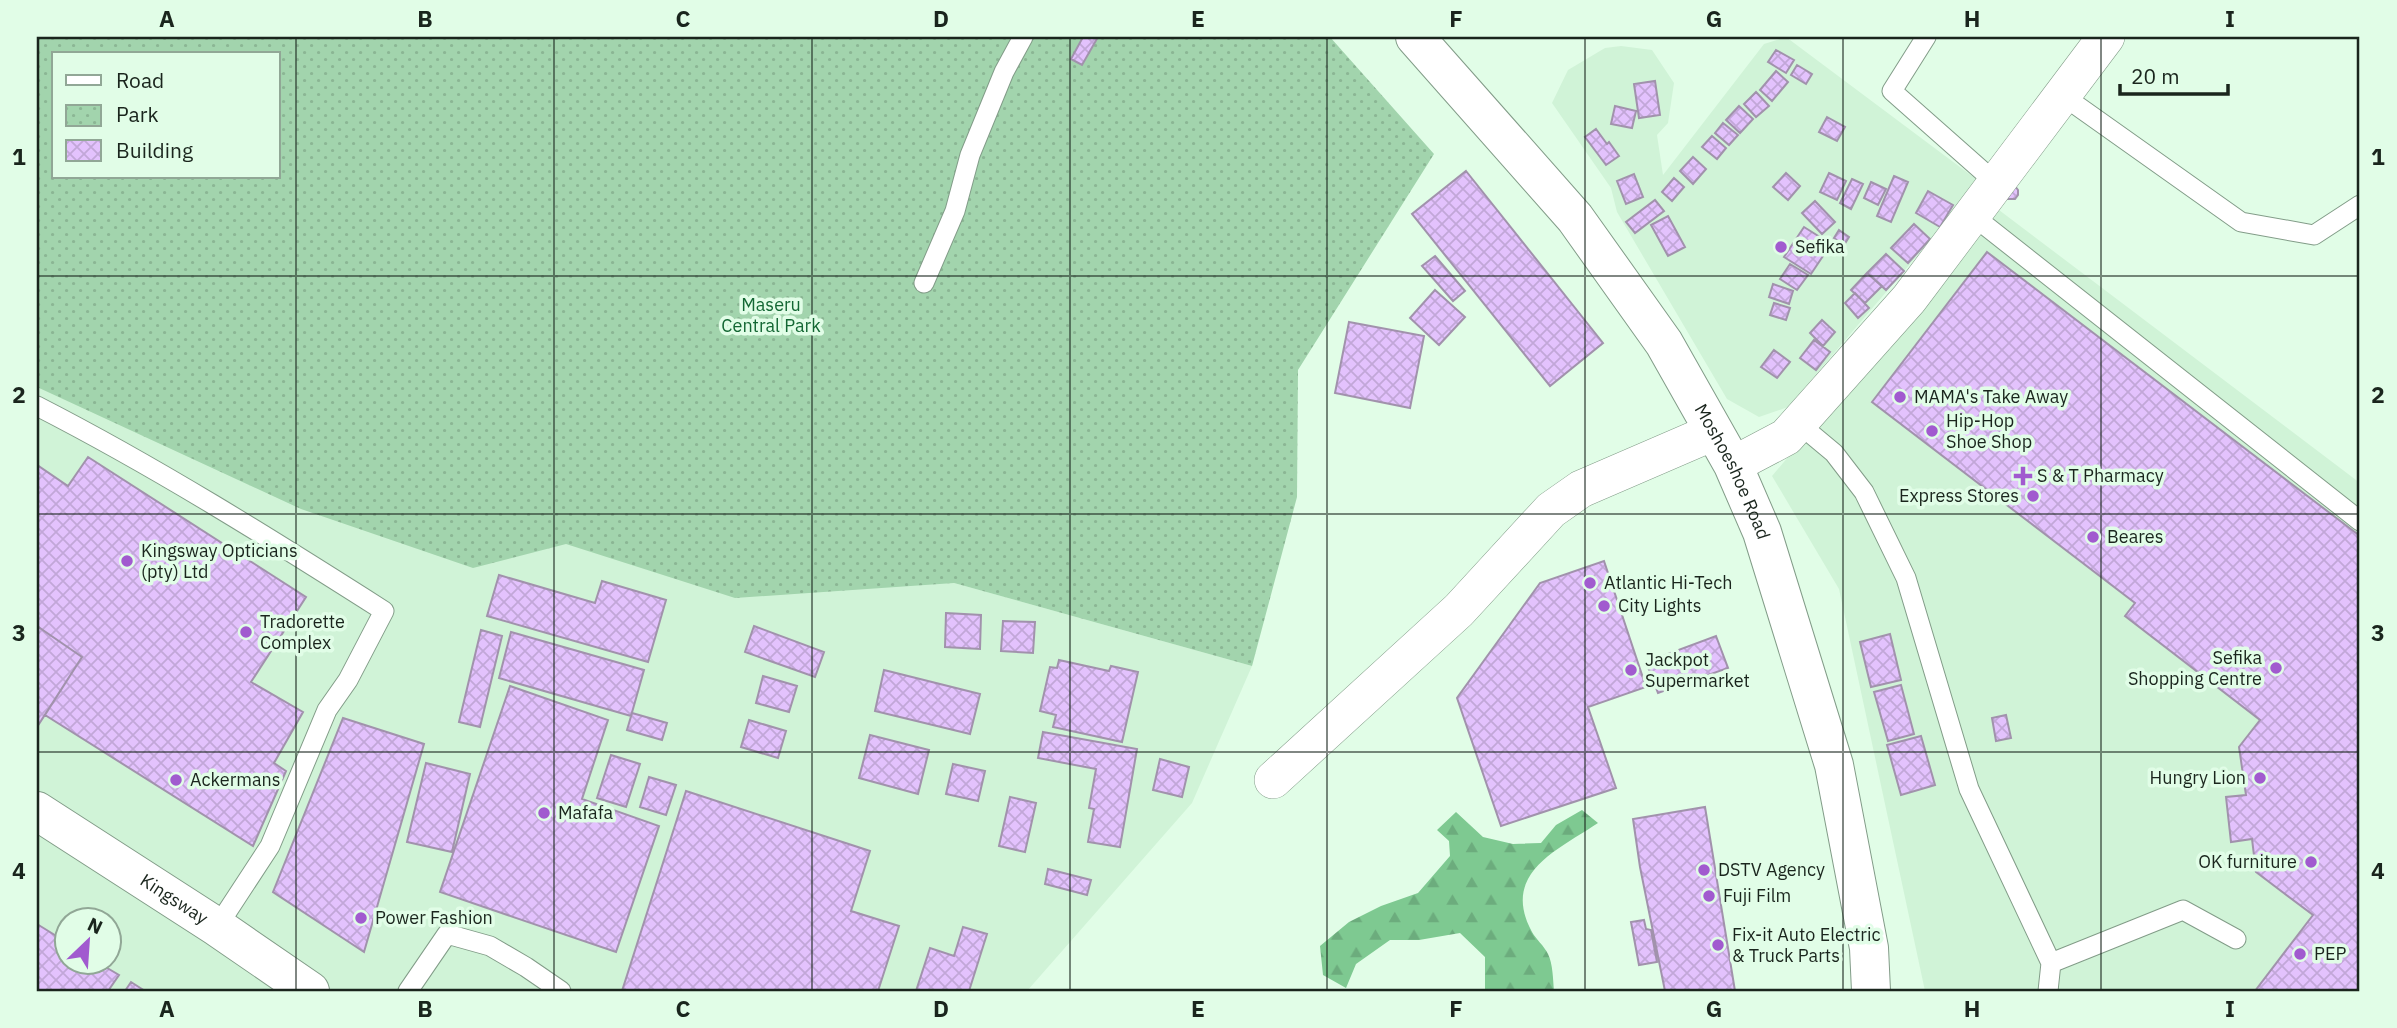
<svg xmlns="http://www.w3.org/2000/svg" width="2397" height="1028" viewBox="0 0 2397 1028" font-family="'IBM Plex Sans',sans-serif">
<defs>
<pattern id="forest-firs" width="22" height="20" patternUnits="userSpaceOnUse" patternTransform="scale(1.75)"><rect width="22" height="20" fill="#7ec991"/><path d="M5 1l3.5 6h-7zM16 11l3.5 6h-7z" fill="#6cac7d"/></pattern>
<pattern id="park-dots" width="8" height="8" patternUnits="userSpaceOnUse" patternTransform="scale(1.75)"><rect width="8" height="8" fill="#a2d4ad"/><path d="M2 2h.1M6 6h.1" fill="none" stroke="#8bb694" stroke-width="1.8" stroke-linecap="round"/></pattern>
<pattern id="building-cross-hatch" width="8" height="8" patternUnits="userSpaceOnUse" patternTransform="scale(1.75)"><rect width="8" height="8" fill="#e3c2fd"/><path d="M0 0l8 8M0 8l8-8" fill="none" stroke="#c2a7d8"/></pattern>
</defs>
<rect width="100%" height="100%" fill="#e1fde7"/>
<path fill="#d0f3d7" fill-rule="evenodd" d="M1786,37L1980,182L1788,407L1759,417L1727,399L1617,212L1611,188L1552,103L1568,70L1605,48L1621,46L1652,50L1674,83L1668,123L1657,135L1663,175L1764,44Z
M1999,210L2360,483V991H1925L1839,589L1772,476L1977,233Z
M37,387L566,544L954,583L1252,666L1192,803L1027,991H37ZM66,920H108V962H66Z"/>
<path fill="url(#forest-firs)" d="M1582,810L1598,823C1558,850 1500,873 1532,932C1536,939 1544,946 1548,954C1553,964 1553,980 1554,991H1485V957L1460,933L1419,940H1390L1356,964L1346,988L1323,975L1320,946L1349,922L1381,906L1418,893L1450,856L1449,841L1437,830L1456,812L1483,837L1513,844L1541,843L1556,825Z"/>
<path fill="url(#park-dots)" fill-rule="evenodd" d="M37,37H1330L1434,154L1298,370L1297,497L1252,666L954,583L735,598L566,544L473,568L301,509L37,387ZM54,54H278V177H54Z"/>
<path fill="url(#building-cross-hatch)" stroke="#a192ac" stroke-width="2" d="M1083,37H1098L1082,65L1071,59Z
M1776,50L1794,60L1786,73L1768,62Z
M1797,65L1812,74L1806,84L1791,75Z
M1776,71L1788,82L1772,101L1760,90Z
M1655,81L1660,115L1639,118L1634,84Z
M1756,92L1769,106L1756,117L1744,104Z
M1615,106L1636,111L1632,128L1611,124Z
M1739,106L1753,119L1740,133L1726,120Z
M1827,117L1845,127L1837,141L1819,132Z
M1723,123L1738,135L1729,145L1715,133Z
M1596,129L1607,144L1609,142L1619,156L1606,165L1585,137Z
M1712,136L1726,148L1717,159L1702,147Z
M1693,157L1706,169L1693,184L1680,171Z
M1466,171L1603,343L1550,386L1412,214Z
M1786,173L1800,186L1788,200L1773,187Z
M1829,173L1846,181L1837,200L1820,192Z
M1634,174L1643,197L1626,204L1617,181Z
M1894,176L1908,182L1891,222L1877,216Z
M1674,178L1684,187L1672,201L1662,192Z
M1852,179L1863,184L1851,209L1840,203Z
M1871,182L1886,189L1878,205L1864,198Z
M2015,186L2018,190V195L2015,199H2007Z
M1928,191L1953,205L1940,227L1916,213Z
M1655,200L1664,211L1635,233L1626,222Z
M1815,201L1835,222L1822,234L1802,213Z
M1668,216L1685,247L1668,256L1651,225Z
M1914,224L1930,239L1908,263L1891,248Z
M1804,227L1831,244L1811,274L1784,257Z
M1839,230L1849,237L1844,245L1834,238Z
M1987,252L2360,536V991H2255L2313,915L2256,872L2252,839L2231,842L2226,797L2246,795L2239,747L2260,720L2125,616L2135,603L1872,402Z
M1886,254L1904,271L1886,290L1867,273Z
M1435,256L1465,291L1453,301L1422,266Z
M1790,264L1808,275L1797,290L1780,279Z
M1867,273L1882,286L1865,303L1851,290Z
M1773,284L1793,291L1789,304L1769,297Z
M1435,290L1465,317L1439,345L1410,318Z
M1855,293L1869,308L1858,318L1845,303Z
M1774,303L1790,308L1786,320L1770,315Z
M1822,320L1835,332L1823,346L1810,333Z
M1349,322L1424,336L1410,408L1335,393Z
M1814,340L1830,352L1816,370L1800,358Z
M1774,350L1790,362L1777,378L1761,367Z
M88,457L306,597L251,682L303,712L274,763L286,771L253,846L45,715L82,657L37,626V465L68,486Z
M1604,561L1646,687L1588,707L1616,788L1501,826L1457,698L1540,583Z
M499,575L595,603L602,581L666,600L648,662L487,616Z
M946,613L981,615L980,649L945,647Z
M1003,621L1035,622L1033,653L1001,651Z
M37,626L82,657L37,727Z
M754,626L824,652L815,677L745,652Z
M481,630L502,636L480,727L459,722Z
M511,632L644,670L631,716L499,678Z
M1890,634L1901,680L1871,687L1860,642Z
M1716,636L1728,668L1658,693L1646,662Z
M1059,660L1109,671L1111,666L1138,672L1122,742L1053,727L1056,715L1040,711L1050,667L1057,668Z
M884,670L980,694L970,734L875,711Z
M763,676L797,686L789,712L756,703Z
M1901,685L1914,734L1888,741L1874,692Z
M510,686L608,720L582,799L659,826L616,952L440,892Z
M632,713L667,723L662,740L627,730Z
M2006,715L2011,738L1996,741L1992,718Z
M343,718L424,744L364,952L273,892Z
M749,720L786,731L778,758L741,747Z
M1043,732L1137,749L1120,847L1088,842L1094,809L1089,808L1096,769L1038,758Z
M870,735L929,750L918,794L859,778Z
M1921,736L1935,785L1901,795L1887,745Z
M611,755L640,764L626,807L597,798Z
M1160,759L1189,767L1182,797L1153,790Z
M426,763L470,774L452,852L407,842Z
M953,764L985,771L978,801L946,794Z
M649,777L676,785L666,815L640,807Z
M686,791L870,851L851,911L899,926L878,991H622Z
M1010,797L1036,803L1025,852L999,846Z
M1705,807L1735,991H1665L1640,867L1633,819Z
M1048,869L1091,880L1087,895L1045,884Z
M1644,920L1646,929L1651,930L1657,962L1639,965L1631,922Z
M37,924L66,942V962H97L119,975L108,991H37Z
M963,927L987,934L969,991H916L930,948L954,956Z
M131,982L145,991H125Z"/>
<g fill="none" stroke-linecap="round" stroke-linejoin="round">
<g stroke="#829c88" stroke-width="21">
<path id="lane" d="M1926,37L1892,91L1996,183
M2062,95L2241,222L2314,235L2360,205
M1972,215L2360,521
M924,283L955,211L970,155L1004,72L1023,37
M37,406C156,467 271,539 384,611L348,680L327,710L270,846L217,927
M1798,423L1834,453L1864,492L1906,578L1969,789L2051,963L2048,991
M2051,963L2183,910L2236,939
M408,991L447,934L490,946L526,967L561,991"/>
</g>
<g stroke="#829c88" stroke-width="38">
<path id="street" d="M1733,465L1786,437L1909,299L2106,37
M1273,780L1459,610L1551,510L1581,489L1713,432"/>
</g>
<g stroke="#829c88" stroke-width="40">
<g id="primary">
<path id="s1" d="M1415,37L1575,218L1664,343L1733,465L1762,532L1834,765L1869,948L1871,991"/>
<path id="s2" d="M37,811L217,927L310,991"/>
</g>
</g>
<use href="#lane" stroke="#fff" stroke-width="19"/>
<use href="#street" stroke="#fff" stroke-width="37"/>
<use href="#primary" stroke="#fff" stroke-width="38"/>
</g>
<path fill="none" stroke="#1a251d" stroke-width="2" stroke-opacity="0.55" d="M296,37V991M554,37V991M812,37V991M1070,37V991M1327,37V991M1585,37V991M1843,37V991M2101,37V991M37,276H2360M37,514H2360M37,752H2360"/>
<g fill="#a15acf" stroke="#e1fde7" stroke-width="2.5">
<circle cx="1781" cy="247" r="7"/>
<circle cx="1900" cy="397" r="7"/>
<circle cx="1932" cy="431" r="7"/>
<path d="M2019.5 465.5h7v7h7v7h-7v7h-7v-7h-7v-7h7z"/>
<circle cx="2033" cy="496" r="7"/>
<circle cx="2093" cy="537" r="7"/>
<circle cx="127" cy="561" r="7"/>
<circle cx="1590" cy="583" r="7"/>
<circle cx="1604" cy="606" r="7"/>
<circle cx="246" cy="632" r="7"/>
<circle cx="2276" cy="668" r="7"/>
<circle cx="1631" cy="670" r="7"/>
<circle cx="2260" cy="778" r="7"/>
<circle cx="176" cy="780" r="7"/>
<circle cx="544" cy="813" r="7"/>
<circle cx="2311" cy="862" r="7"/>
<circle cx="1704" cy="870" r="7"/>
<circle cx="1709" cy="896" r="7"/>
<circle cx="361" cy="918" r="7"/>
<circle cx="1718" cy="945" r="7"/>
<circle cx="2300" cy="954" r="7"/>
</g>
<g text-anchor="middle" stroke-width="7" stroke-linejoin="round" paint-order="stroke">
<g font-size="18" fill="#1a251d" stroke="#e1fde7" text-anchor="start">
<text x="1795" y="253">Sefika</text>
<text x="1914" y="403">MAMA's Take Away</text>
<text x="1946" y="427">Hip-Hop<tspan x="1946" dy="21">Shoe Shop</tspan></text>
<text x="2037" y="482">S &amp; T Pharmacy</text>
<text x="2019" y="502" text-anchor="end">Express Stores</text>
<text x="2107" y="543">Beares</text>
<text x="141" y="557">Kingsway Opticians<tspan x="141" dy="21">(pty) Ltd</tspan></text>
<text x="1604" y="589">Atlantic Hi-Tech</text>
<text x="1618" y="612">City Lights</text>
<text x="260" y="628">Tradorette<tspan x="260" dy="21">Complex</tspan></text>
<text x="2262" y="664" text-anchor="end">Sefika<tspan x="2262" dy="21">Shopping Centre</tspan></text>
<text x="1645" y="666">Jackpot<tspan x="1645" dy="21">Supermarket</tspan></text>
<text x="2246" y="784" text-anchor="end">Hungry Lion</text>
<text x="190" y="786">Ackermans</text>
<text x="558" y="819">Mafafa</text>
<text x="2297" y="868" text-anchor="end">OK furniture</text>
<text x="1718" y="876">DSTV Agency</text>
<text x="1723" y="902">Fuji Film</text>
<text x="375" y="924">Power Fashion</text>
<text x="1732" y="941">Fix-it Auto Electric<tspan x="1732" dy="21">&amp; Truck Parts</tspan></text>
<text x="2314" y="960">PEP</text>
</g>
<g font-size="18" fill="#136733" stroke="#e1fde7">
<text x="771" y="311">Maseru<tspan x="771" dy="21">Central Park</tspan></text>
</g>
<g font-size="18" fill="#1a251d" stroke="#e1fde7">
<text dy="6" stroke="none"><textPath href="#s1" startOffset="541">Moshoeshoe Road</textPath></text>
<text dy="6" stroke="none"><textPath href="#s2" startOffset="163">Kingsway</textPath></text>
</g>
</g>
<rect width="2397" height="1028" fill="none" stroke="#e1fde7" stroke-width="77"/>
<rect x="52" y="52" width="228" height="126" fill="#e1fde7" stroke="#91a796" stroke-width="2"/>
<rect x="66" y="75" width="35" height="10" fill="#ffffff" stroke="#91a796" stroke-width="2"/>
<text x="116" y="88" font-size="21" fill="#1a251d">Road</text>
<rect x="66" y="105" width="35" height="21" fill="url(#park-dots)" stroke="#91a796" stroke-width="2"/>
<text x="116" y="122" font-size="21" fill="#1a251d">Park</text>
<rect x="66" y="140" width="35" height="21" fill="url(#building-cross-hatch)" stroke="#91a796" stroke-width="2"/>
<text x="116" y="158" font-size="21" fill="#1a251d">Building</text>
<g transform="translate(88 941) rotate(25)"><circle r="33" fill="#e1fde7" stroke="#91a796" stroke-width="2"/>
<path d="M0-5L12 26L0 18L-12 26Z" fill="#a15acf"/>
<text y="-10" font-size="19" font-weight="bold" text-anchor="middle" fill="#1a251d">N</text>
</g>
<path d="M2120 84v10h108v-10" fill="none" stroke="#1a251d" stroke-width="3.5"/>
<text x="2131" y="84" font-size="21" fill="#1a251d" stroke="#e1fde7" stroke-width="5" paint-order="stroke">20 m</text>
<rect x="38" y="38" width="2320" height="952" fill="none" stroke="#1a251d" stroke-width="2.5"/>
<g font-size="23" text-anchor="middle" font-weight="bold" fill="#1a251d">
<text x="167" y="27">A</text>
<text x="425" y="27">B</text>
<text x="683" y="27">C</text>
<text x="941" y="27">D</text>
<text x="1198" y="27">E</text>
<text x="1456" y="27">F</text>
<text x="1714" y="27">G</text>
<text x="1972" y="27">H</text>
<text x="2230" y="27">I</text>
<text x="19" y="165">1</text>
<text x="2378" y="165">1</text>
<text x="19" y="403">2</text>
<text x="2378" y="403">2</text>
<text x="19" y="641">3</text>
<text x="2378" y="641">3</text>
<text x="19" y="879">4</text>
<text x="2378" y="879">4</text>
<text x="167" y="1017">A</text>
<text x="425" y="1017">B</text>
<text x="683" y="1017">C</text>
<text x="941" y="1017">D</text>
<text x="1198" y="1017">E</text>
<text x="1456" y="1017">F</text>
<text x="1714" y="1017">G</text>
<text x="1972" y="1017">H</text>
<text x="2230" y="1017">I</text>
</g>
</svg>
